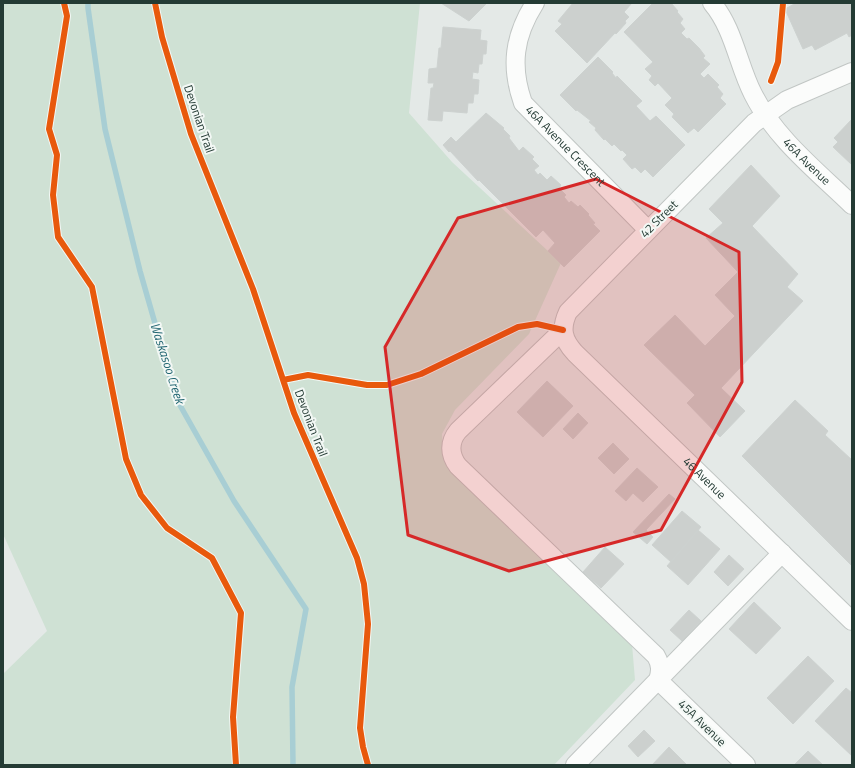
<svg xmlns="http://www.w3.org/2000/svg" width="855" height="768" viewBox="0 0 855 768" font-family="'Titillium Web',sans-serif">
<rect width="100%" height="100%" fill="#e4e9e7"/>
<path fill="#cfe1d4" d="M3,3H420L409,113L452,162L561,263L529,334L455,410L442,434L444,461L632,644L635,680L554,765H3V674L47,631L3,534Z"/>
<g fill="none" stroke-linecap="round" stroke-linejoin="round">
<path stroke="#a8ced4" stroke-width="5.5" d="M88,3V8L105,129L140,271L177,400L234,501L306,609L292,687L293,765"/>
</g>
<path fill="#ccd0ce" stroke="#cdd2d0" d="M441,3H487L469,21Z
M573,3H632L624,12L629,17L625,21L626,23L616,34L615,33L587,63L555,31L562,24L558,21Z
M653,3H671L678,11L677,12L683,19L680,23L685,29L681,33L687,39L689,38L699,48L705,56L703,58L710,64L700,74L704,78L708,74L719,85L717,87L723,94L720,98L726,104L698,132L694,128L688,133L672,117L674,114L665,105L672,98L658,83L655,86L649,80L652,76L645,69L653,62L624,32Z
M796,3H852V35L849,37L847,33L815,50L812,45L803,49L785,9Z
M443,27L481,30L480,40L487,41L486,54H483L482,64H479L478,73L473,72L472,79L479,80L478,94H474L473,103H468L467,113L443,111L442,121L428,120L431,88H433L434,83H428L429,69L437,68L439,48H441Z
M598,57L613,72L612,73L616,78L617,76L642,101L636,106L650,121L656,116L685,145L653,177L645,169L641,173L635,167L632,169L623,159L627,155L622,150L621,151L614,144L612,146L605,139L604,140L595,130L596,128L589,122L591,121L577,110L576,111L560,95Z
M486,113L504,128L503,129L510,136L509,138L519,151L523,147L534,157L532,159L539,166L534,170L538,175L540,173L547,180L551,176L561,185L559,188L566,195L564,197L569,203L571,201L578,207L580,205L589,214L588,215L595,223L593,224L600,231L564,267L548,251L555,243L543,230L536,237L479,180L478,181L450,151L449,152L443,145L451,137L456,142Z
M852,119V165L833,147L838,142L834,138Z
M751,165L780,196L752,226L798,274L787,287L803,301L721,388L745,411L720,437L687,403L695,395L644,345L675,315L705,346L735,316L715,295L738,272L706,238L723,223L709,209Z
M547,381L573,406L543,437L517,412Z
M795,400L828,431L825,435L852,460V566L742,456Z
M578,413L588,423L573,439L563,429Z
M613,443L629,459L614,474L598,458Z
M637,468L658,487L643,502L633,493L626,501L615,491Z
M669,494L675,499L646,530L653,537L647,544L633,532Z
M682,511L701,527L671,562L652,545Z
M698,530L720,549L688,585L667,566Z
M605,547L624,564L601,588L583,572Z
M729,555L744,569L728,586L714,572Z
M754,602L781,628L756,654L729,629Z
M689,610L701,621L682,641L670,630Z
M808,656L834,681L793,724L767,698Z
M846,688L852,693V756L815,721Z
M644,730L655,741L638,757L628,746Z
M669,747L686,764L685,765H652Z
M808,751L823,765H794Z"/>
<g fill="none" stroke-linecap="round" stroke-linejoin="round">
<g stroke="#c1c6c4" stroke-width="20">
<g id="minor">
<path id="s1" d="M535,3C514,36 510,66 523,103L648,230"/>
<path id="s2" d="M712,3C734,29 738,65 753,94C775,138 817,171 852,205"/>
<path id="s3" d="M852,72L787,100L754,123L568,312C560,329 563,340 575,353L852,621"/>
<path d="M563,330L458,431C449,442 449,454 458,466L656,656C661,665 661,671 658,680L575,765"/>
<path d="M746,765L658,680L782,553"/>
</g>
</g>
<use href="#minor" stroke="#fbfcfb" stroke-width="18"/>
<g stroke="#f3f8f5" stroke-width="8">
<path id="cycleway" d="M64,3L67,16L49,129L57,155L53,195L58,237L92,287L126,459L141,495L167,528L212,558L241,613L233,717L236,765
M155,3L162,37L191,134L253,289L294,413L357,558L364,584L368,624L360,728L363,747L368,765
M771,81L778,62L783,3
M283,380L308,375L367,385H387L421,374L518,327L537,324L563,330"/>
</g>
<use href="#cycleway" stroke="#e8590c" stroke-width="6"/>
</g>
<path fill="#d62828" fill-opacity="0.2" stroke="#d62828" stroke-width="3" stroke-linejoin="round" d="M596,179L739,252L742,382L661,530L509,571L408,535L385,347L458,218Z"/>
<g text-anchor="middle" stroke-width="4" stroke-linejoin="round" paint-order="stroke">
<g font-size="12" fill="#243b34" stroke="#f3f8f5">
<text transform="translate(199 119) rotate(71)" y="4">Devonian Trail</text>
<text dy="4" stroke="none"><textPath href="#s1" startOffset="165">46A Avenue Crescent</textPath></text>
<text dy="4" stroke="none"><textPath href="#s2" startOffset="187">46A Avenue</textPath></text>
<text transform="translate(659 219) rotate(-45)" y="4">42 Street</text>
<text transform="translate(311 423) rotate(69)" y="4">Devonian Trail</text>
<text dy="4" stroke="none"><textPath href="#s3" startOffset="601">46 Avenue</textPath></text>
<text transform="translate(702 723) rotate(44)" y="4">45A Avenue</text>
</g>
<g font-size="13" font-style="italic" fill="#226672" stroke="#f3f8f5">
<text transform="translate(168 363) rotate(72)" y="5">Waskasoo Creek</text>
</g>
</g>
<rect width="855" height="768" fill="none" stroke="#243b34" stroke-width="8"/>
</svg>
